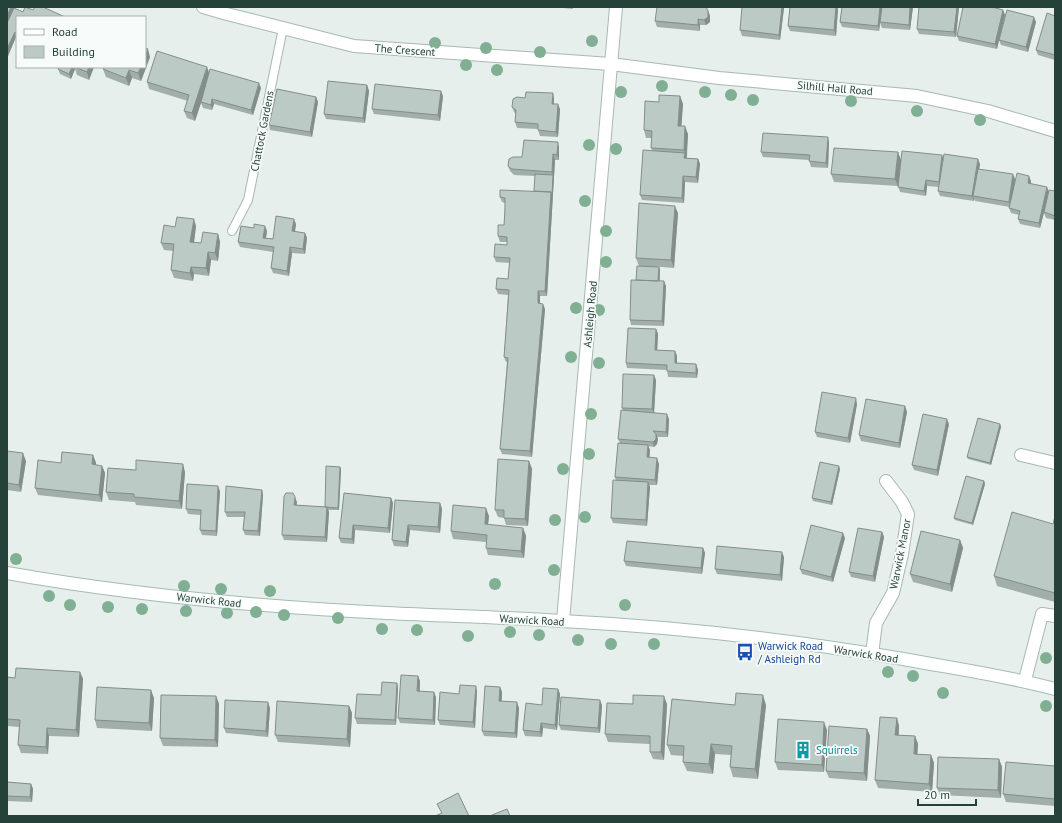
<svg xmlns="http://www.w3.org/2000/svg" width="1062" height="823" viewBox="0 0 1062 823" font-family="'PT Sans',sans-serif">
<rect width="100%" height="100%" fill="#e6efeb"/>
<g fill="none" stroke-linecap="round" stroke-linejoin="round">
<g stroke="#a8b8b2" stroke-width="10">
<path id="service" d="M232,231L248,200L283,28"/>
</g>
<g stroke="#a8b8b2" stroke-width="14">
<path id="minor" d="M203,7L227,14L354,46L611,64L719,78L917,96L988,111L1055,131
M1021,455L1055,463
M872,654L876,623L893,593L902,554L908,514L902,502L886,481
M1025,680L1042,614L1055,616"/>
</g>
<g stroke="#a8b8b2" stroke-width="14">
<path id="tertiary" d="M563,621L616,7"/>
</g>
<g stroke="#a4bbb3" stroke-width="14">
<path id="secondary" d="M7,573C132,595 260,607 387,613C445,616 503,617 562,621C678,627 795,640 909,660C958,669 1007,676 1055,689"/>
</g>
<use href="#service" stroke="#fff" stroke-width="8"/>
<use href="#minor" stroke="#fff" stroke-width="12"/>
<use href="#tertiary" stroke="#fff" stroke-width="12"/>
<use href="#secondary" stroke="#fff" stroke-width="12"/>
</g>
<g fill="#80af93">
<circle cx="592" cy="41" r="6"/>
<circle cx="435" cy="43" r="6"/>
<circle cx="486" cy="48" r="6"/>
<circle cx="540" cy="52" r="6"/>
<circle cx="466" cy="65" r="6"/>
<circle cx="497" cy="70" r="6"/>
<circle cx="662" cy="86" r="6"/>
<circle cx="621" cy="92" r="6"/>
<circle cx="705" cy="92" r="6"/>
<circle cx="731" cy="95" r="6"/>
<circle cx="753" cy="100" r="6"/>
<circle cx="851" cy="101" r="6"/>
<circle cx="917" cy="111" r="6"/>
<circle cx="980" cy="120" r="6"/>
<circle cx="589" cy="145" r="6"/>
<circle cx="616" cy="149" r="6"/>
<circle cx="585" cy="201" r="6"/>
<circle cx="606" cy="231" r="6"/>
<circle cx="606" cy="262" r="6"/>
<circle cx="576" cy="308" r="6"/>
<circle cx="599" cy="310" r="6"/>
<circle cx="571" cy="357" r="6"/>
<circle cx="599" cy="363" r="6"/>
<circle cx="591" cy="414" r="6"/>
<circle cx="589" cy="454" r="6"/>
<circle cx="563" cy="469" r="6"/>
<circle cx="585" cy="517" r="6"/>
<circle cx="555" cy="520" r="6"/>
<circle cx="16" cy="559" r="6"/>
<circle cx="554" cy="570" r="6"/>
<circle cx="495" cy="584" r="6"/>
<circle cx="184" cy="586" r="6"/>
<circle cx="221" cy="589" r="6"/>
<circle cx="270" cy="591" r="6"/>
<circle cx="49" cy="596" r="6"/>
<circle cx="70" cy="605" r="6"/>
<circle cx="625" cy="605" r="6"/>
<circle cx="108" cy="607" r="6"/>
<circle cx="142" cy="609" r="6"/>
<circle cx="186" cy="611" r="6"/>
<circle cx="256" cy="612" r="6"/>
<circle cx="227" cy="613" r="6"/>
<circle cx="284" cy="615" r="6"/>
<circle cx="338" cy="618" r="6"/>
<circle cx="382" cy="629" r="6"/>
<circle cx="417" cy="630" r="6"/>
<circle cx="510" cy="632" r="6"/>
<circle cx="539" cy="635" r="6"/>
<circle cx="468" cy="636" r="6"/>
<circle cx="578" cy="640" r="6"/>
<circle cx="611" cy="644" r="6"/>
<circle cx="654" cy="644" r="6"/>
<circle cx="1046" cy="658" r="6"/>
<circle cx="888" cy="672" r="6"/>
<circle cx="913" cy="676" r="6"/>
<circle cx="943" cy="693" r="6"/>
<circle cx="1046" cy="706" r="6"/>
</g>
<path fill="#a1aea9" d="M7,7H15L14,8L23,12L33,10L17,17V37H16L8,56L7,55Z
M553,7H573V9Z
M790,7H837L838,9L836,36L790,31L788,26Z
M842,7H913L910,30L882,28L880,23L879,31L842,27L840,22Z
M959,7L956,37L919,34L917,29Z
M784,8L780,40L742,36L740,30Z
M1003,10L1005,15L997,49L959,41L957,36Z
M708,11L710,16V22L706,25H700V31L657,27L655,21Z
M1055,16V60L1038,55L1036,50Z
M1036,22L1028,52L1001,45L999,40Z
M150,57L141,81L132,78L129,86L106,77L103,69Z
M59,67H94L89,80L77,75L75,69L71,79L60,74L58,69Z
M209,73L261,88L253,115L214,104L212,110L203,108L201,103L195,121L187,118L184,111L188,101L149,89L147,82Z
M367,85L369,91L365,123L326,119L324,114Z
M443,96L440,121L374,114L372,109Z
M680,96L683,104L681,126L688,134L687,158L698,159L700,164L698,183L685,182L684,203L642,200L640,195L652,150L651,148L652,138H646L644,130L659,102Z
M316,97L318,102L312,137L270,130L269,125Z
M525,98H554V104L560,109L558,137L540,136L538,130V129L517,128L515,122L516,114L514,112L512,107Z
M829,142L828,168L811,167L809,160L763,157L761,152Z
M559,147V160H555L547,296H540V304L545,309L532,457L502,454L500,449L507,362H506L504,357L508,295L498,294L496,289L508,279L510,263L496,262L494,257L507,245V242H500L498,236L504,225L505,203L502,202L500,197L534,191L535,176L514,175L510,171L508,166L522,157Z
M942,155L943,159L980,164L979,169L1015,179L1014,189L1031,181V184L1049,192L1055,191V220L1046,218L1044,213L1040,228L1020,224L1018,219L1019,215L1011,213L1009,208L1010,207L975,201L974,199V201L940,196L938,191L939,187L927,186L926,196L900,192L898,186L834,182L831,174L901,160L899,176Z
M678,213L674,268L650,266L659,267L660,270V281L666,286L664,326L631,325L630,320L639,266L636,258Z
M296,224L295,232L305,233L307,238L305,254L292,253L289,276L273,273L271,268L273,252L240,247L238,242L267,231L266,238L273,239Z
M196,226L194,242L201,243L218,234L220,242L218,261L211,260L209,276L194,274L193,281L174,278L171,270L173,251L164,250L161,243L175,227Z
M656,329L658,334L657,350L675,351L677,356V363L696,364L698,370L697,378L668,377L667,370L627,368L626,363Z
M656,380L654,412L669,419L668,437H657L658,439L657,444L654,447L648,446L650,450L649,458L659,464L657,485H649L650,487L647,526L613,523L611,518L616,481L615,477L620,443L618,439L623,410L622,408Z
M857,404L850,443L817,437L815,432Z
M905,406L907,412L900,448L861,441L859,435Z
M949,424L938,476L914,470L912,465Z
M1000,424L1001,427L991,465L968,459L967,457Z
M7,451L26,461L21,492L7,490Z
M93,455L96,463V465L102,466L105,473L102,502L38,495L35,488L61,463Z
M529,461L532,469L528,526L506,525L504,518L498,517L495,510Z
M340,467L341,469L339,510H328L329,512L327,542L284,540L282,535L297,502L296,505L325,507Z
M840,469L832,505L813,501L812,498Z
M136,470L185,472L182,509L136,505L135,502L109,500L106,492Z
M984,481L985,484L973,525L955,520L954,518Z
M262,490L263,495L260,536L245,535L243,530L244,517H227L225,512Z
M220,491L217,536L202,535L200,530L201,515L188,514L186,509Z
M344,493L391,498L393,503L390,533L355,530L354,544L341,543L339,538Z
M395,500L440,503L442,509L440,533L410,530L408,547L394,546L392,540Z
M489,516L488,525L523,528L526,536L524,558L488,555L486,548V542L453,539L451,531Z
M1055,516V602L997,586L994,576L1053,524Z
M882,532L884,537L875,582L851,577L849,572Z
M845,538L833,582L802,574L800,569Z
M960,540L963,548L952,592L913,582L910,574Z
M703,548L705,553L702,574L626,566L624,561Z
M784,557L782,581L717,574L715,569Z
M80,672L83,679L79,737L49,736L48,754L21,753L18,745L19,727L7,726V677L15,678Z
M418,676L420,681V691L436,697L435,725L400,723L398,718Z
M397,683L398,688L396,725L357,724L355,718Z
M500,687L502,692V701L519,708L517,738L484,736L482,731Z
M558,689L560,694L557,730L543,728L542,737L525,736L523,730L542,705Z
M477,691L475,728L440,725L438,720L459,694Z
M216,696L219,704L218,747L163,746L160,738Z
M154,698L152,731L97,728L95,720Z
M667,704L664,760L653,759L650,752V744L608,742L605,734Z
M602,705L600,733L561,730L559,725Z
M735,705H766L758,779L733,777L730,767L731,755L715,754L713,774L687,771L683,762L684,756L671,755L667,745Z
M349,706L352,713L350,747L278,742L275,735Z
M270,708L268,737L226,733L224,728Z
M897,718L899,726V735L915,736L918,744L917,754L931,755L934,763L932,792L878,788L875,780Z
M867,729L870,736L867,781L829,778L826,771Z
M827,730L824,772L778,770L775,762Z
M999,759L1002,767L1001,798L940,795L937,788Z
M1055,766V806L1006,802L1003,794Z
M7,782L31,784L33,789L32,802L7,801Z"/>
<path fill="#838d89" d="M11,7H15L7,26V16Z
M782,7H784V8L780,40L779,35Z
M836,7H837L838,9L836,36L834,30Z
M880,7H882L879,31L878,26Z
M910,7H913L910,30L909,25Z
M957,7H959L956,37L954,32Z
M1003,10L1005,15L997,49L995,44Z
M708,11L710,16V22L706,25L704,20Z
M1034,17L1036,22L1028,52L1026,47Z
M698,19L700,25V31L698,25Z
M15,32L16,37L8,56L7,53V49Z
M148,49L150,57L141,81L138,73L141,67H145V56Z
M72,67H76H75V69L71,79L69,74Z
M89,67H94L89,80L87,72Z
M207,67L210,75L195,121L192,113Z
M129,70L132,78L129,86L126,78Z
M259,83L261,88L253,115L251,110Z
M367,85L369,91L365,123L363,118Z
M441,91L443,96L440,121L438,115Z
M553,93L554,98V109L552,104Z
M680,96L683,104L681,133L678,126Z
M316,97L318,102L312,137L310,132Z
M212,99L214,104L212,110L211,105Z
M558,104L560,109L558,137L556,132Z
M685,126L688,134L686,163L684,158L685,153L684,150Z
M828,137L829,142L828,168L826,163Z
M558,142L559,147V160L557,155Z
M898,152L901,160L898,186L895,179Z
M553,154L555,160L547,296L545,291L551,192L553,175L552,172Z
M942,155L944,161L940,187L939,182Z
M698,159L700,164L698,183L696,177Z
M978,159L980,164L975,196H973L974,199V201L972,196Z
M1013,174L1015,179L1011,207L1009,202Z
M683,176L685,182L684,203L682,198Z
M1029,176L1031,181L1030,188L1028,183Z
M926,180L927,186L926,196L924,191Z
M1047,187L1049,192L1040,228L1039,223Z
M675,206L678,213L674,268L671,260Z
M194,219L196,226L193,250L190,242Z
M294,219L296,224L294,236L292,231Z
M265,226L267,231L265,243L263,238Z
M305,233L307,238L305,254L303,249Z
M218,234L220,242L218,261L215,253Z
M290,247L292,253L289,276L287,271Z
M208,252L211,260L209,276L206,268Z
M191,267L194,274L193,281L190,273Z
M659,267L660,270L659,284L658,281Z
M664,281L666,286L664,326L662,321Z
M538,291L540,296V309L538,303Z
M543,304L545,309L532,457L530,451Z
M656,329L658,334L657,355L655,350Z
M675,351L677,356V368L675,363Z
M696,364L698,370L697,378L696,373Z
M654,375L656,380L654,414L652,409Z
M856,398L857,404L850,443L848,438Z
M905,406L907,412L900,448L899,443Z
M667,414L669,419L668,437L666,432Z
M947,419L949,424L938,476L937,470Z
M1000,424L1001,427L991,465L990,463Z
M656,434L658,439L657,444L654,447L653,442Z
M648,445L650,450L649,463L647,457Z
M23,453L26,461L21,492L19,485Z
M93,455L96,463L95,472L92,464Z
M657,458L659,464L657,485L655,480Z
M529,461L532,469L528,526L525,519Z
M183,464L185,472L182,509L179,501Z
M102,466L105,473L102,502L99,495Z
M839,466L840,469L832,505L831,502Z
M340,467L341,469L339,510L338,508Z
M984,481L985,484L973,525L972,523Z
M648,482L650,487L647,526L646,520Z
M218,486L220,491L217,536L216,531Z
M262,490L263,495L260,536L258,531Z
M295,497L297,502L296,510L294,505Z
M391,498L393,503L390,533L388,528Z
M440,503L442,509L440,533L438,527Z
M327,507L329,512L327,542L325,537Z
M486,508L489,516L487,532L485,524Z
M353,525L355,530L354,544L352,539Z
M408,525L410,530L408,547L406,542Z
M523,528L526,536L524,558L521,551Z
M882,532L884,537L875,582L873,576Z
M843,533L845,538L833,582L831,577Z
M960,540L963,548L952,592L950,584Z
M703,548L705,553L702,574L701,568Z
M782,552L784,557L782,581L780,575Z
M80,672L83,679L79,737L76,730Z
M418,676L420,681L419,696L417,691Z
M397,683L398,688L396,725L395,720Z
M476,686L477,691L475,728L473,722Z
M500,687L502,692L501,706L499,701Z
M558,689L560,694L557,730L555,725Z
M151,690L154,698L152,731L149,723Z
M434,692L436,697L435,725L433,720Z
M763,695L766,705L758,779L755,769Z
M216,696L219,704L218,747L215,740Z
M664,696L667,704L664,760L661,752Z
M600,700L602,705L600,733L598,728Z
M268,702L270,708L268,737L266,731Z
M517,702L519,708L517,738L515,733Z
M349,706L352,713L350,747L347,739Z
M897,718L899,726L898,743L895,735Z
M824,722L827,730L824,772L822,765Z
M541,723L543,728L542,737L540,732Z
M47,728L49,736L48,754L46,747Z
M867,729L870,736L867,781L864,773Z
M915,736L918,744L917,761L914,754Z
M711,744L715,754L713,774L709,764Z
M931,755L934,763L932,792L929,784Z
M999,759L1002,767L1001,798L998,790Z
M31,784L33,789L32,802L30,797Z"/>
<path fill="#bbcac4" stroke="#838d89" d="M7,7H11L7,16Z
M25,7L33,10L35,7H43L65,17H17V33L15,32L7,49V23L14,8L23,12Z
M657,7H706L708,11V17L704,20L698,19V25L655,21Z
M742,7H782L779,35L740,30Z
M790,7H836L834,30L788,26Z
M842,7H880L878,26L840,22Z
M882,7H910L909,25L880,22Z
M919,7H957L954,32L917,29Z
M963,7H992L1003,10L995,44L957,36Z
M1007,10L1034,17L1026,47L999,40Z
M1047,13L1055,16V55L1036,50Z
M145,48L148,49L145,56Z
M157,51L207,67L192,113L184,111L189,95L147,82Z
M59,67H72L69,74L58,69Z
M75,67H89L87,72Z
M104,67H141L138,73L129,70L126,78L103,69Z
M210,69L259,83L251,110L212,99L211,105L201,102Z
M328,81L367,85L363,118L324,114Z
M375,84L441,91L438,115L372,109Z
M277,89L316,97L310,132L269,125Z
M526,92L553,93L552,104H558L556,132L538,130V124L515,122L516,110L512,107L513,99L517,97L525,98Z
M659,95L680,96L678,126H685L684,150L651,148L652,131L644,130L645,101L659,102Z
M763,133L828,137L826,163L809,161L810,155L761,152Z
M524,140L558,142L557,155L553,154L552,172L512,169L508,166L509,159L513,157H522Z
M834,148L898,152L895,179L831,174Z
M643,150L685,153L684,158L698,159L696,177L683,176L682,198L640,195Z
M902,151L942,155L939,182L926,180L924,191L898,187Z
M944,154L978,159L972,196L938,191Z
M978,169L1013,174L1009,202L973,196Z
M1017,173L1029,176L1028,183L1047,187L1039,223L1018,219L1020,211L1009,208Z
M535,174L553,175L552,195L551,192L534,191Z
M500,190L551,192L545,291H538V303L543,304L530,451L500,449L508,358L504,357L509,290L496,289L497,278L508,279L510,258L494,257L495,244L507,245V237L498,236V225H504L505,210V198L500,197Z
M1049,190L1055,191V216L1044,212Z
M639,203L675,206L671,260L636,258Z
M276,216L294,219L292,231L305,233L303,249L290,247L287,271L271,268L274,247L238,242L241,226L254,228V224L265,226L263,238L273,239Z
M177,217L194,219L190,242L201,243L203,232L218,234L215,253L208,252L206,268L191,267L190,273L171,270L174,244L161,243L164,225L175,227Z
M637,266L659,267L658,281L636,280Z
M631,280L664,281L662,321L630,320Z
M628,328L656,329L655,350L675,351V363L696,364V373L667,371V365L626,363Z
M623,374L654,375L652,409L622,408Z
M822,392L856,398L848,438L815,432Z
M866,399L905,406L899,443L859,435Z
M621,410L667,414L666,432L653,431L656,434V439L653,442L618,439Z
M923,414L947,419L937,470L912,465Z
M978,418L1000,424L990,463L967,457Z
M618,443L648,445L647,457L657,458L655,480L615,477Z
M7,451L23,453L19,485L7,483Z
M62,452L93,455L92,464L102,466L99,495L35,488L38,460L61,463Z
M498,459L529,461L525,519L504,518V510H495Z
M136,460L183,464L179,501L134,497V494L106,492L108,468L136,470Z
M820,462L839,466L831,502L812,498Z
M326,466L340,467L338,508L325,507Z
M966,476L984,481L972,523L954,518Z
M613,480L648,482L646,520L611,518Z
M187,484L218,486L216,531L200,530L201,510L186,509Z
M226,486L262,490L258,531L243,530L245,512H225Z
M286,493H293L295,497L294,505L327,507L325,537L282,535L284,496Z
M344,493L391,498L388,528L353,525L352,539L339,538Z
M395,500L440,503L438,527L408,525L406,542L392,540Z
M453,505L486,508L485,524L523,528L521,551L486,548L487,535L451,531Z
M1012,512L1053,524L1055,516V593L994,576Z
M811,525L843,533L831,577L800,569Z
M858,528L882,532L873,576L849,572Z
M921,531L960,540L950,584L910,574Z
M627,541L703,548L701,568L624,561Z
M717,546L782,552L780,575L715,569Z
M16,668L80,672L76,730L47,728L46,747L18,745L20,720L7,719V677L15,678Z
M401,675L418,676L417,691L434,692L433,720L398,718Z
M382,682L397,683L395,720L355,718L357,694L381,695Z
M460,685L476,686L473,722L438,720L440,692L459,694Z
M485,686L500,687L499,701L517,702L515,733L482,731Z
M97,687L151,690L149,723L95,720Z
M543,688L558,689L555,725L541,723L540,732L523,730L526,703L542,705Z
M736,693L763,695L755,769L730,767L732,746L711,744L709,764L683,762L684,746L667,745L672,699L735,705Z
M161,695L216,696L215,740L160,738Z
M633,695L664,696L661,752H650V736L605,734L607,703L633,704Z
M561,697L600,700L598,728L559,725Z
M225,700L268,702L266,731L224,728Z
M277,701L349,706L347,739L275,735Z
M880,717L897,718L895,735L915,736L914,754L931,755L929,784L875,780Z
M778,719L824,722L822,765L775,762Z
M829,726L867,729L864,773L826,771Z
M938,757L999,759L998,790L937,788Z
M1006,762L1055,766V799L1003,794Z
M7,782L31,784L30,797L7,796Z
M458,793L469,816H435L442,813L437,804Z
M507,809L510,816H493L492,815Z"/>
<defs>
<g id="bus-bare" transform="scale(1.38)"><path d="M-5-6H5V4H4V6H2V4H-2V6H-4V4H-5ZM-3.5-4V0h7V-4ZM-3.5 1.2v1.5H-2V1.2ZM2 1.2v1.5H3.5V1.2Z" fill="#1a4fb4" stroke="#f7fbf9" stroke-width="2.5" paint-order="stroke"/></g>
<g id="building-bare" transform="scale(1.38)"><path d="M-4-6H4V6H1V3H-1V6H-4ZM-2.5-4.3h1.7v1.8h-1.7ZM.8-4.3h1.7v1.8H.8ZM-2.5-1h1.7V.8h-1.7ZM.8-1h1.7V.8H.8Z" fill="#0f9aa8" stroke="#f7fbf9" stroke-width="2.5" paint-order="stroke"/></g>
</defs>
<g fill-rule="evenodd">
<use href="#bus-bare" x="745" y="652"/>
<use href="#building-bare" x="803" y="750"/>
</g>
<g text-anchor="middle" stroke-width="3.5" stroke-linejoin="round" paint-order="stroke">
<g font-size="11" fill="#24423a" stroke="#f7fbf9">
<text transform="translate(405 50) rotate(4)" y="4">The Crescent</text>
<text transform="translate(835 88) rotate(5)" y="4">Silhill Hall Road</text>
<text transform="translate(262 131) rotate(-79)" y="4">Chattock Gardens</text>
<text transform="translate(590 314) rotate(-85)" y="4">Ashleigh Road</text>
<text transform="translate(900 554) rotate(-79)" y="4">Warwick Manor</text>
<text transform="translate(209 600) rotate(6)" y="4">Warwick Road</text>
<text transform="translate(532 620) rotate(3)" y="4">Warwick Road</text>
<text transform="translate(866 654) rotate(9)" y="4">Warwick Road</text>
</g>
<g font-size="11" fill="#164399" stroke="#f7fbf9" text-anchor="start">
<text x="758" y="650">Warwick Road<tspan x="758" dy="13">/ Ashleigh Rd</tspan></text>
</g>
<g font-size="11" fill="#0d838f" stroke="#f7fbf9" text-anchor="start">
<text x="816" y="754">Squirrels</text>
</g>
</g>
<rect width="1062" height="823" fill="none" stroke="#24423a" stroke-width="16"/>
<rect x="16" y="16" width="130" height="52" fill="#f7fbf9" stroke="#a3b1ad"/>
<rect x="24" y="29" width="20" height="6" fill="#ffffff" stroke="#a3b1ad"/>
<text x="52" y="36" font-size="12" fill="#24423a">Road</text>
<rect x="24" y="46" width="20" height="12" fill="#bbcac4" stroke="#a3b1ad"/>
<text x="52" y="56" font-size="12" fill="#24423a">Building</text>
<path d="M918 799v6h58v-6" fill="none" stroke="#24423a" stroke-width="2"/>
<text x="924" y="799" font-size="12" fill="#24423a" stroke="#f7fbf9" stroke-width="3" paint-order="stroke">20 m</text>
</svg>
